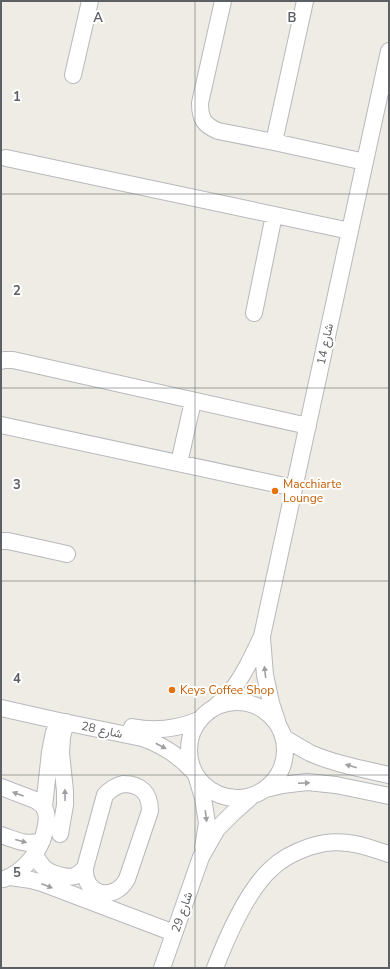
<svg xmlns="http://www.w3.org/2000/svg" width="390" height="969" viewBox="0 0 390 969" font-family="'Nunito Sans',Vazirmatn,sans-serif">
<rect width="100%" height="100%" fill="#eeece4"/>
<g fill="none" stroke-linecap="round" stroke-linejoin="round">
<g stroke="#b6b9bd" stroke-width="18">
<path id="minor" d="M223,1L200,103C200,119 204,125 218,131L274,142L365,162
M73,75L90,1
M274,142L305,1
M6,158L350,231
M254,313L274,215
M1,361L4,360H13L308,426
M1,425L294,488
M179,463L193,401
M1,541H8L67,554
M262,638L265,675L271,703L277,721
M189 750a48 48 0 1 1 96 0a48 48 0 1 1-96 0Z
M215,707C220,702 226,697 231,691C244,675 253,655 262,636L389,51
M1,708L59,721L142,738C163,745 179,756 193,771
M132,727C156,732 177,729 199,720
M283,737C292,743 301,748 310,753C335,764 363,769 389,775
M197,778L203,798L207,823L203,847
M123,784C141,784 150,793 150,811L127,879C114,903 83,895 85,868L105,795C111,789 115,786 123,784Z
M1,787L35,800C38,802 42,804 44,808C48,814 47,822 45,830C41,850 25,872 4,879
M266,789L282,785L307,782L336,785L389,796
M44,807L50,752L54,732
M60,834L65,805V791L61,753L62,737L66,722
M1,835C16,840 25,846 42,841
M35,854C41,868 48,873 63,876C67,877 71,877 75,876C79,874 82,871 85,868
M10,877L31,880L42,883L174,933
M162,968L201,857L217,829L234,812L252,796
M215,968C227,937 247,890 272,868C282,858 295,852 309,847C321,843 335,841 348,843C362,844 375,850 389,854"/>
</g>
<use href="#minor" stroke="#fff" stroke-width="16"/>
</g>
<defs><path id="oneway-solid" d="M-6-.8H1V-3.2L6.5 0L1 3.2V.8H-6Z"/></defs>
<g fill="#9d9fa2">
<use href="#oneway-solid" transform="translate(265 672) rotate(-97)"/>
<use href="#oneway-solid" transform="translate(161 746) rotate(28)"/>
<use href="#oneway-solid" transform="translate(351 766) rotate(-164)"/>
<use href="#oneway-solid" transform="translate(304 783) rotate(-2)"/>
<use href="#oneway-solid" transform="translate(18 794) rotate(-160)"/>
<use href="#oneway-solid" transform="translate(65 795) rotate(-91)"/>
<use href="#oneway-solid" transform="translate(206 816) rotate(83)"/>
<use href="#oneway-solid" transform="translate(21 841) rotate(15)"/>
<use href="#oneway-solid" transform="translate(47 886) rotate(21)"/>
</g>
<path fill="none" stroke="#5c5f64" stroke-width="1" stroke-opacity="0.55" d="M195,1V968M1,194H389M1,388H389M1,581H389M1,775H389"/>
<g fill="#e8710a" stroke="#fff" stroke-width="1.5">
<circle cx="275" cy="491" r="4"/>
<circle cx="172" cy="690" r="4"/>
</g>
<g text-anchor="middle" stroke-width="4" stroke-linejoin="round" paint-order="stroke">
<g font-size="12" fill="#5c5f64" stroke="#fff">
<text transform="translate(325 344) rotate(-78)" y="4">شارع 14</text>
<text transform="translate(102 730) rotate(12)" y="4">شارع 28</text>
<text transform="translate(182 912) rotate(-71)" y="4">شارع 29</text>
</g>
<g font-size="12" fill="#c56008" stroke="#fff" text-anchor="start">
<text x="283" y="488">Macchiarte<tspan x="283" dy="14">Lounge</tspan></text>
<text x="180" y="694">Keys Coffee Shop</text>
</g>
</g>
<g font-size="13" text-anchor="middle" font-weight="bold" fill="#5c5f64" stroke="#fff" stroke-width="4" stroke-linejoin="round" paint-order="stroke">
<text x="98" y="22">A</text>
<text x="292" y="22">B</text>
<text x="17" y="101">1</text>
<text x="17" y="295">2</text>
<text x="17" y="489">3</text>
<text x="17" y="683">4</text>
<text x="17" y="877">5</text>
</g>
<rect width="390" height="969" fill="none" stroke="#5c5f64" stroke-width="4"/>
</svg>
